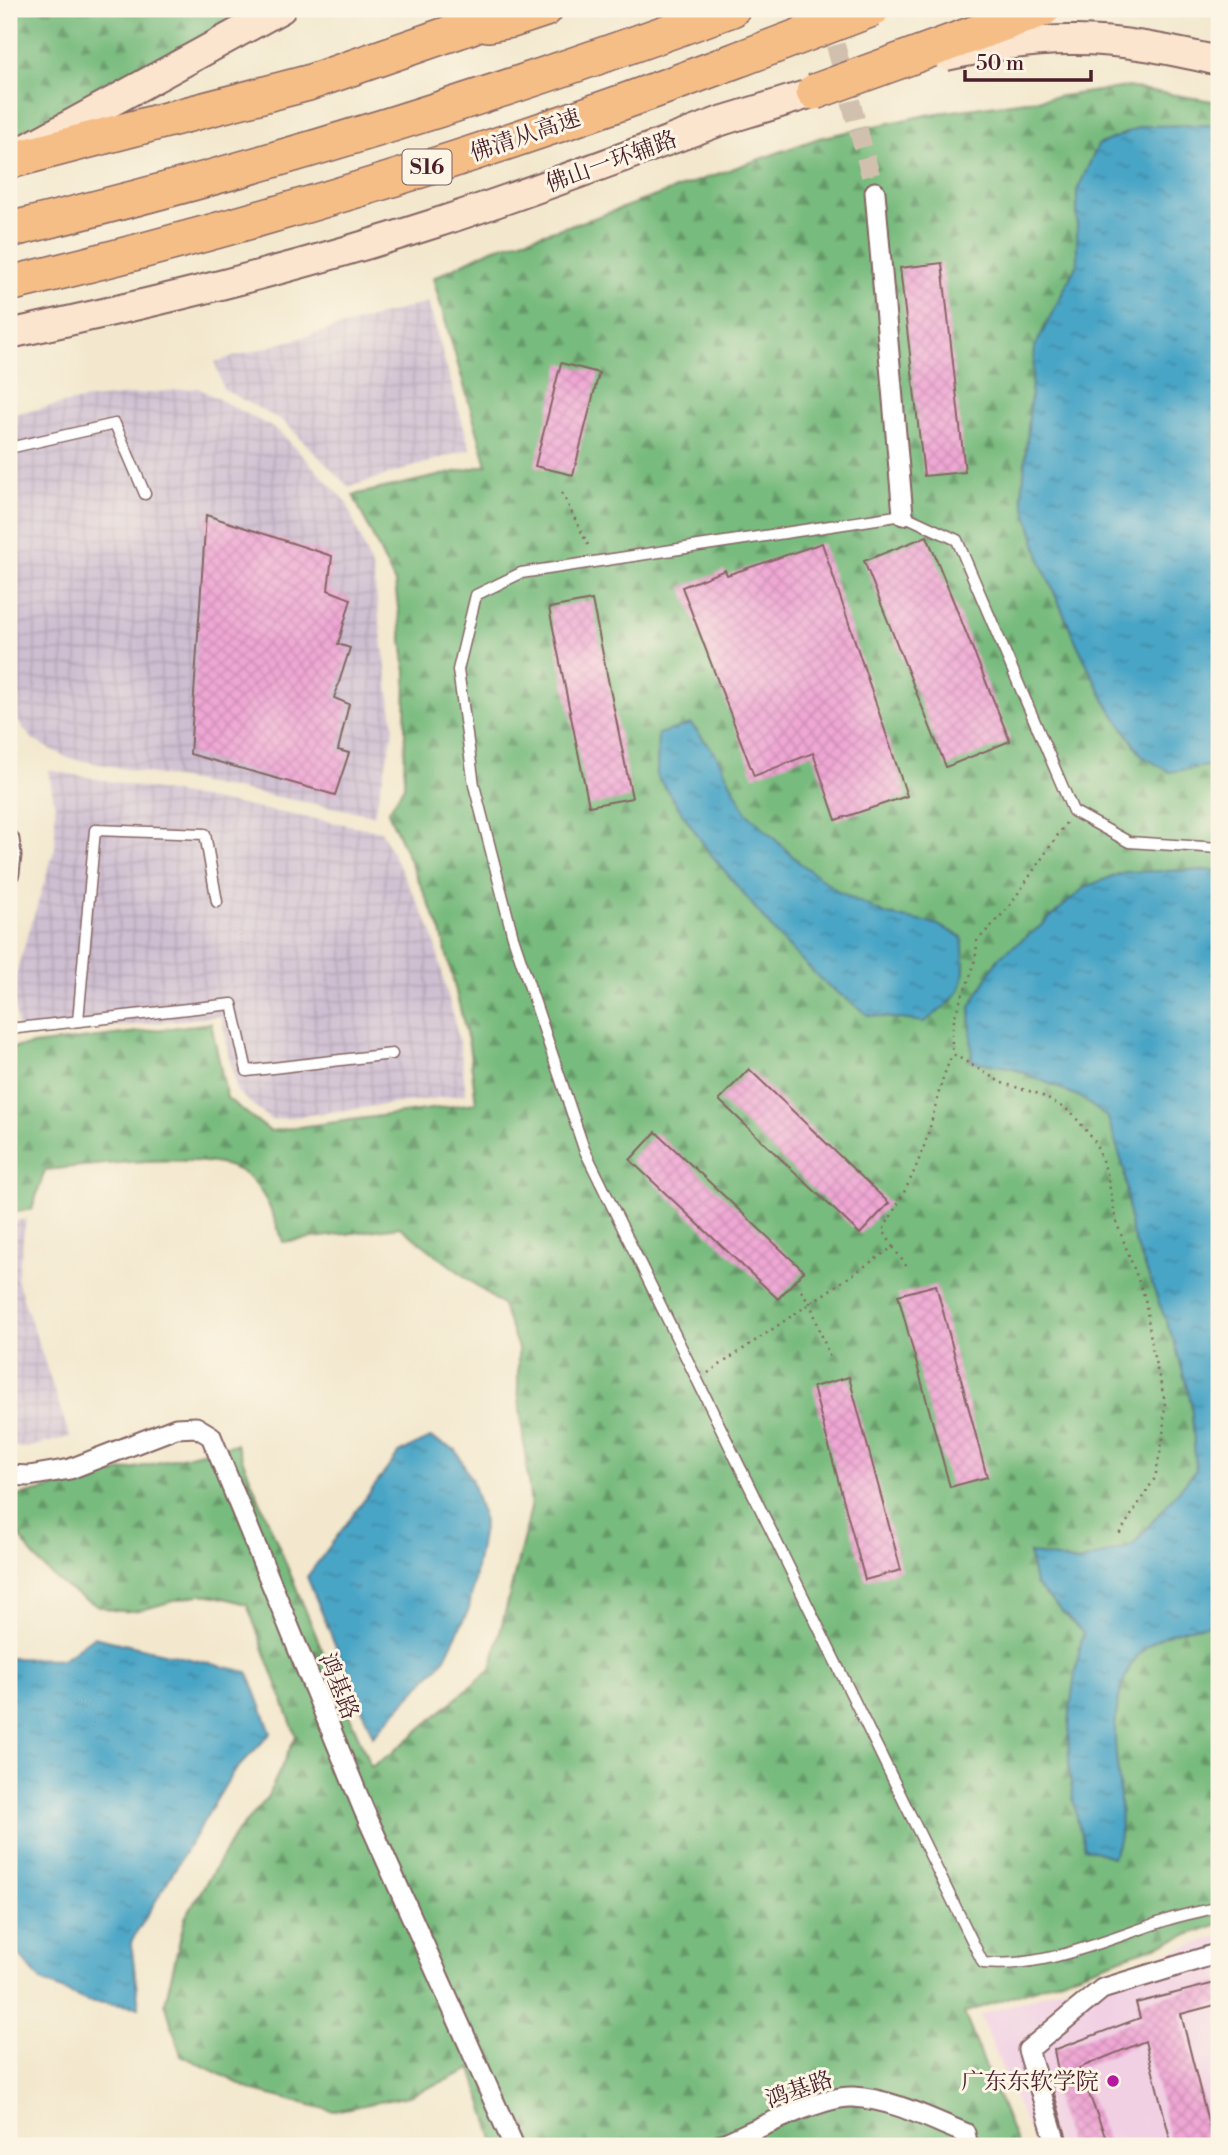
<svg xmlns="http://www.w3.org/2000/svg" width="1228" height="2155" viewBox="0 0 1228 2155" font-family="'Libre Bodoni','Noto Serif SC',serif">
<defs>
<pattern id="industrial-grid" width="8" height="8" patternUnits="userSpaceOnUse" patternTransform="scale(1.75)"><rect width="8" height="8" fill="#cebed1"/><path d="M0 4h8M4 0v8" fill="none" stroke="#b2a3b4"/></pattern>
<pattern id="forest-firs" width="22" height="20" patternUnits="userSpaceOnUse" patternTransform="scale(1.75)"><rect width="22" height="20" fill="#78bb7e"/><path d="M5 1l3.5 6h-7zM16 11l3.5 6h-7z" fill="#649767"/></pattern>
<pattern id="water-ripples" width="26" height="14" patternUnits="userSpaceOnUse" patternTransform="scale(1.75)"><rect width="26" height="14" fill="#48a5c6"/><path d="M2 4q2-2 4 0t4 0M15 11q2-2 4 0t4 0" fill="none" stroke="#3e86a1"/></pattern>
<pattern id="building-cross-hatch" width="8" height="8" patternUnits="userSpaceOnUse" patternTransform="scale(1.75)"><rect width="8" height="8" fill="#efa7d4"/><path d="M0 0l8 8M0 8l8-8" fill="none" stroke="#ce8fb6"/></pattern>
</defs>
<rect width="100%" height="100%" fill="#fcf5e5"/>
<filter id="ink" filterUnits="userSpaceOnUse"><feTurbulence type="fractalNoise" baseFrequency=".0143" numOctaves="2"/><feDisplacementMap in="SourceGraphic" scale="14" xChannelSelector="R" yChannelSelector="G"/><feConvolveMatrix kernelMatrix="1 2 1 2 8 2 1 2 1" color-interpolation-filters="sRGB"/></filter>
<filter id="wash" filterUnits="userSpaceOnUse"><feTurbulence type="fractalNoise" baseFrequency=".00686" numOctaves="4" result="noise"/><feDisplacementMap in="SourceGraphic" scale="28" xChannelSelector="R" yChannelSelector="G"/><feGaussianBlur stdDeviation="1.57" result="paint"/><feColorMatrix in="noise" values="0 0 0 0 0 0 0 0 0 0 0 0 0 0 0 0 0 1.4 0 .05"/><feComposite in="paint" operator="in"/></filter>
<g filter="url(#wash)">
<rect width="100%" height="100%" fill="#f3e8ce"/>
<path fill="#f1d0e4" d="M1219,1936V2146H1035L980,2015Z"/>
<path fill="url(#industrial-grid)" d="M428,302L470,449L349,487L284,422L223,389L215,362Z
M198,388L279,431L346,501L373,571L394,729L374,815L68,758L33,740L9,710V415L82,400Z
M48,770L381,831L432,931L460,1045L466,1094L271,1120L237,1092L221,1016L19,1036L12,986L55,848V806Z
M26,1219L17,1280L70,1437L26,1448L9,1446V1222Z"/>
<path fill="url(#forest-firs)" stroke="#616d54" stroke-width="2" d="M9,9H257L9,146Z
M1127,87L1219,102V1924L964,2013L1018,2146H496L472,2069L409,2096L334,2111L254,2091L181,2055L165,2003L185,1918L236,1833L266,1800L296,1736L247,1604C233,1601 214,1593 200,1595C174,1597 149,1613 122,1611C74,1608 9,1546 9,1498L236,1444L371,1767L392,1753L491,1669L531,1508L518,1389V1348L502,1305L400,1227L283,1242C274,1218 266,1189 243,1173C211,1149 88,1166 45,1170L32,1209L9,1213V1048L211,1023L227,1098L270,1131L476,1103L469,1045L441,931L388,812L404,786L406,672L395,583L353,495L487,465L433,278L492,249L591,219L819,138L931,114Z"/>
<path fill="url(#water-ripples)" stroke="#496278" stroke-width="2" d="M1219,125V386L1214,453L1219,527V764L1170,772L1142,756L1105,701L1078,646L1042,565L1022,497L1035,347L1077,264V191L1098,145L1142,126Z
M691,724L716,754L746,812L800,863L839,892L887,915L936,924L962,937C967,988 965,993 924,1022L868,1015L822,981L779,937L709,852L657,776L658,734Z
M1203,870L1219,871V1624C1147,1629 1118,1658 1115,1731C1114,1754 1120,1778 1120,1801C1121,1822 1123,1839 1112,1857L1085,1848C1061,1772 1066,1710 1083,1633L1035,1584L1029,1553L1078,1562L1132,1546L1196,1470L1191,1402L1175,1344L1131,1231L1124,1169L1108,1118L1080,1097L1013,1068L972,1061L970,1007L999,957L1038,928L1085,887L1124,872Z
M430,1438L456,1450L472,1481L484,1522L469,1609L444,1660L373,1736L307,1577L399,1453Z
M93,1637L248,1672L271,1733L232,1774L131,1942L139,2007L87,2001L41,1981L9,1943V1658L63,1659Z"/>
<g id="blocks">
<path fill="url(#building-cross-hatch)" d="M942,263L965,472L924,476L900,268Z
M561,363L599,373L573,475L535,466Z
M206,515L332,556L328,590L351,599L338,644L350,648L334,698L349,704L338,750L349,753L335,795L190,754Z
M927,536L1010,741L946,767L864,561Z
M822,543L907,796L836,820L813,753L754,776L682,587L725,570L727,575Z
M592,600L632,798L589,806L549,608Z
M749,1069L889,1203L860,1234L719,1100Z
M656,1132L804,1271L778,1299L630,1160Z
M936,1285L987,1477L950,1487L898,1295Z
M849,1377L901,1570L865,1580L813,1387Z
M1219,1982V2004L1181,2014L1214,2146H1172L1145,2041L1079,2068L1109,2146H1069L1049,2076L1058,2071L1054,2050L1140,2018L1136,2003Z"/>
</g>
</g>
<g filter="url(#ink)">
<use href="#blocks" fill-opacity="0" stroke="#856564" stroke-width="2"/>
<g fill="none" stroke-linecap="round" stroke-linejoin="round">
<path stroke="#d1c0ad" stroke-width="19" stroke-dasharray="19 10" stroke-linecap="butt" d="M828,17L875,192"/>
<g stroke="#856564" stroke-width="13">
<path id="lane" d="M9,448L115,424L145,494
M1219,848L1129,842L1073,811L957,540L903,515L521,573L476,595L458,670L474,785L513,937L584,1149L983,1963C1042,1969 1106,1940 1161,1922C1180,1915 1200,1912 1219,1907
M78,1021L95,830L205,834L217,902
M9,1029L232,1004L247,1071L392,1054"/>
</g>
<g stroke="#856564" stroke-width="23">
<path id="street" d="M875,192L903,515
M9,840L11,855L9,873
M9,1475L29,1476L70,1469L176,1428L196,1427L211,1436L363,1808L514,2146
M718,2146C750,2133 822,2095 853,2097C892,2099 930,2119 965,2133L968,2146
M1057,2146L1028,2050L1102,1989L1219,1953"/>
</g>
<g stroke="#856564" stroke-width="32">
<path id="secondary" d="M29,147L281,9
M9,334C153,303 295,269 436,223C532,192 626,156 721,121"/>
</g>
<g stroke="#856564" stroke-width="38">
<path id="highway" d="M488,24L512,20L545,9
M9,161L308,83L469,27L510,9
M9,230C255,171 495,96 732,9
M9,284C258,225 503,149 742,58"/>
</g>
<path stroke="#856564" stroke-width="2.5" stroke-dasharray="2 5" stroke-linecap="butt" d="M562,493L590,549
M1066,823L1008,908L977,941C976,987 946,1005 953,1054L1002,1083L1039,1094L1071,1112L1094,1140L1107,1173L1116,1221L1145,1298L1153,1353L1165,1401L1163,1438L1155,1478L1118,1536
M893,1247L883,1230C900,1201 917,1170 927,1137C936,1109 939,1081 953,1054
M801,1291L810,1303L831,1361
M708,1373L893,1247L909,1270"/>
<use href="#lane" stroke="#fff" stroke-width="10"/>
<use href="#street" stroke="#fff" stroke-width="19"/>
<use href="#secondary" stroke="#fbe5cf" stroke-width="28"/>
<use href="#highway" stroke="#f6be87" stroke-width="35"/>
<g stroke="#856564" stroke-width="32" stroke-linecap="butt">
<path id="secondary-bridge" d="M946,56C986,48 1028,40 1069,40C1120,39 1170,50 1219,61
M721,121L832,87"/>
</g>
<g stroke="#856564" stroke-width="38" stroke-linecap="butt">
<path id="highway-bridge" d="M742,58L872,9
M814,92L1042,9"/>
</g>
<use href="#secondary-bridge" stroke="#fbe5cf" stroke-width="28"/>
<use href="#highway-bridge" stroke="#f6be87" stroke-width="35"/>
</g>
</g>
<circle fill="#b5179e" stroke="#fcf5e5" stroke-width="2.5" cx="1113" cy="2081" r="7"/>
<g text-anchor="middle" stroke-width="6" stroke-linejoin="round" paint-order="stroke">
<rect fill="#fcf5e5" stroke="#7f5f63" stroke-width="2" x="402.5" y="149.5" width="49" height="35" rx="5"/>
<g font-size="21" font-weight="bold" fill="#4a1f2b">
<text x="427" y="174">S16</text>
</g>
<g font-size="23" fill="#4a1f2b" stroke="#fcf5e5">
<text transform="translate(525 135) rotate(-19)" y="8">佛清从高速</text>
<text transform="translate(611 161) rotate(-20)" y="8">佛山一环辅路</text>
<text transform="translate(339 1686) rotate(68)" y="8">鸿基路</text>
<text transform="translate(799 2089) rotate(-19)" y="8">鸿基路</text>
</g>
<g font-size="23" fill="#4a1f2b" stroke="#fcf5e5" text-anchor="end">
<text x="1099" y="2089">广东东软学院</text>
</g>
</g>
<rect width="1228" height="2155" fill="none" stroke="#fcf5e5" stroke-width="35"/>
<path d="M965 70v10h126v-10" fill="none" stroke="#4a1f2b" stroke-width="3.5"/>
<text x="976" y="70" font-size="21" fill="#4a1f2b" stroke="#fcf5e5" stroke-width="5" paint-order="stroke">50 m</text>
</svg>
